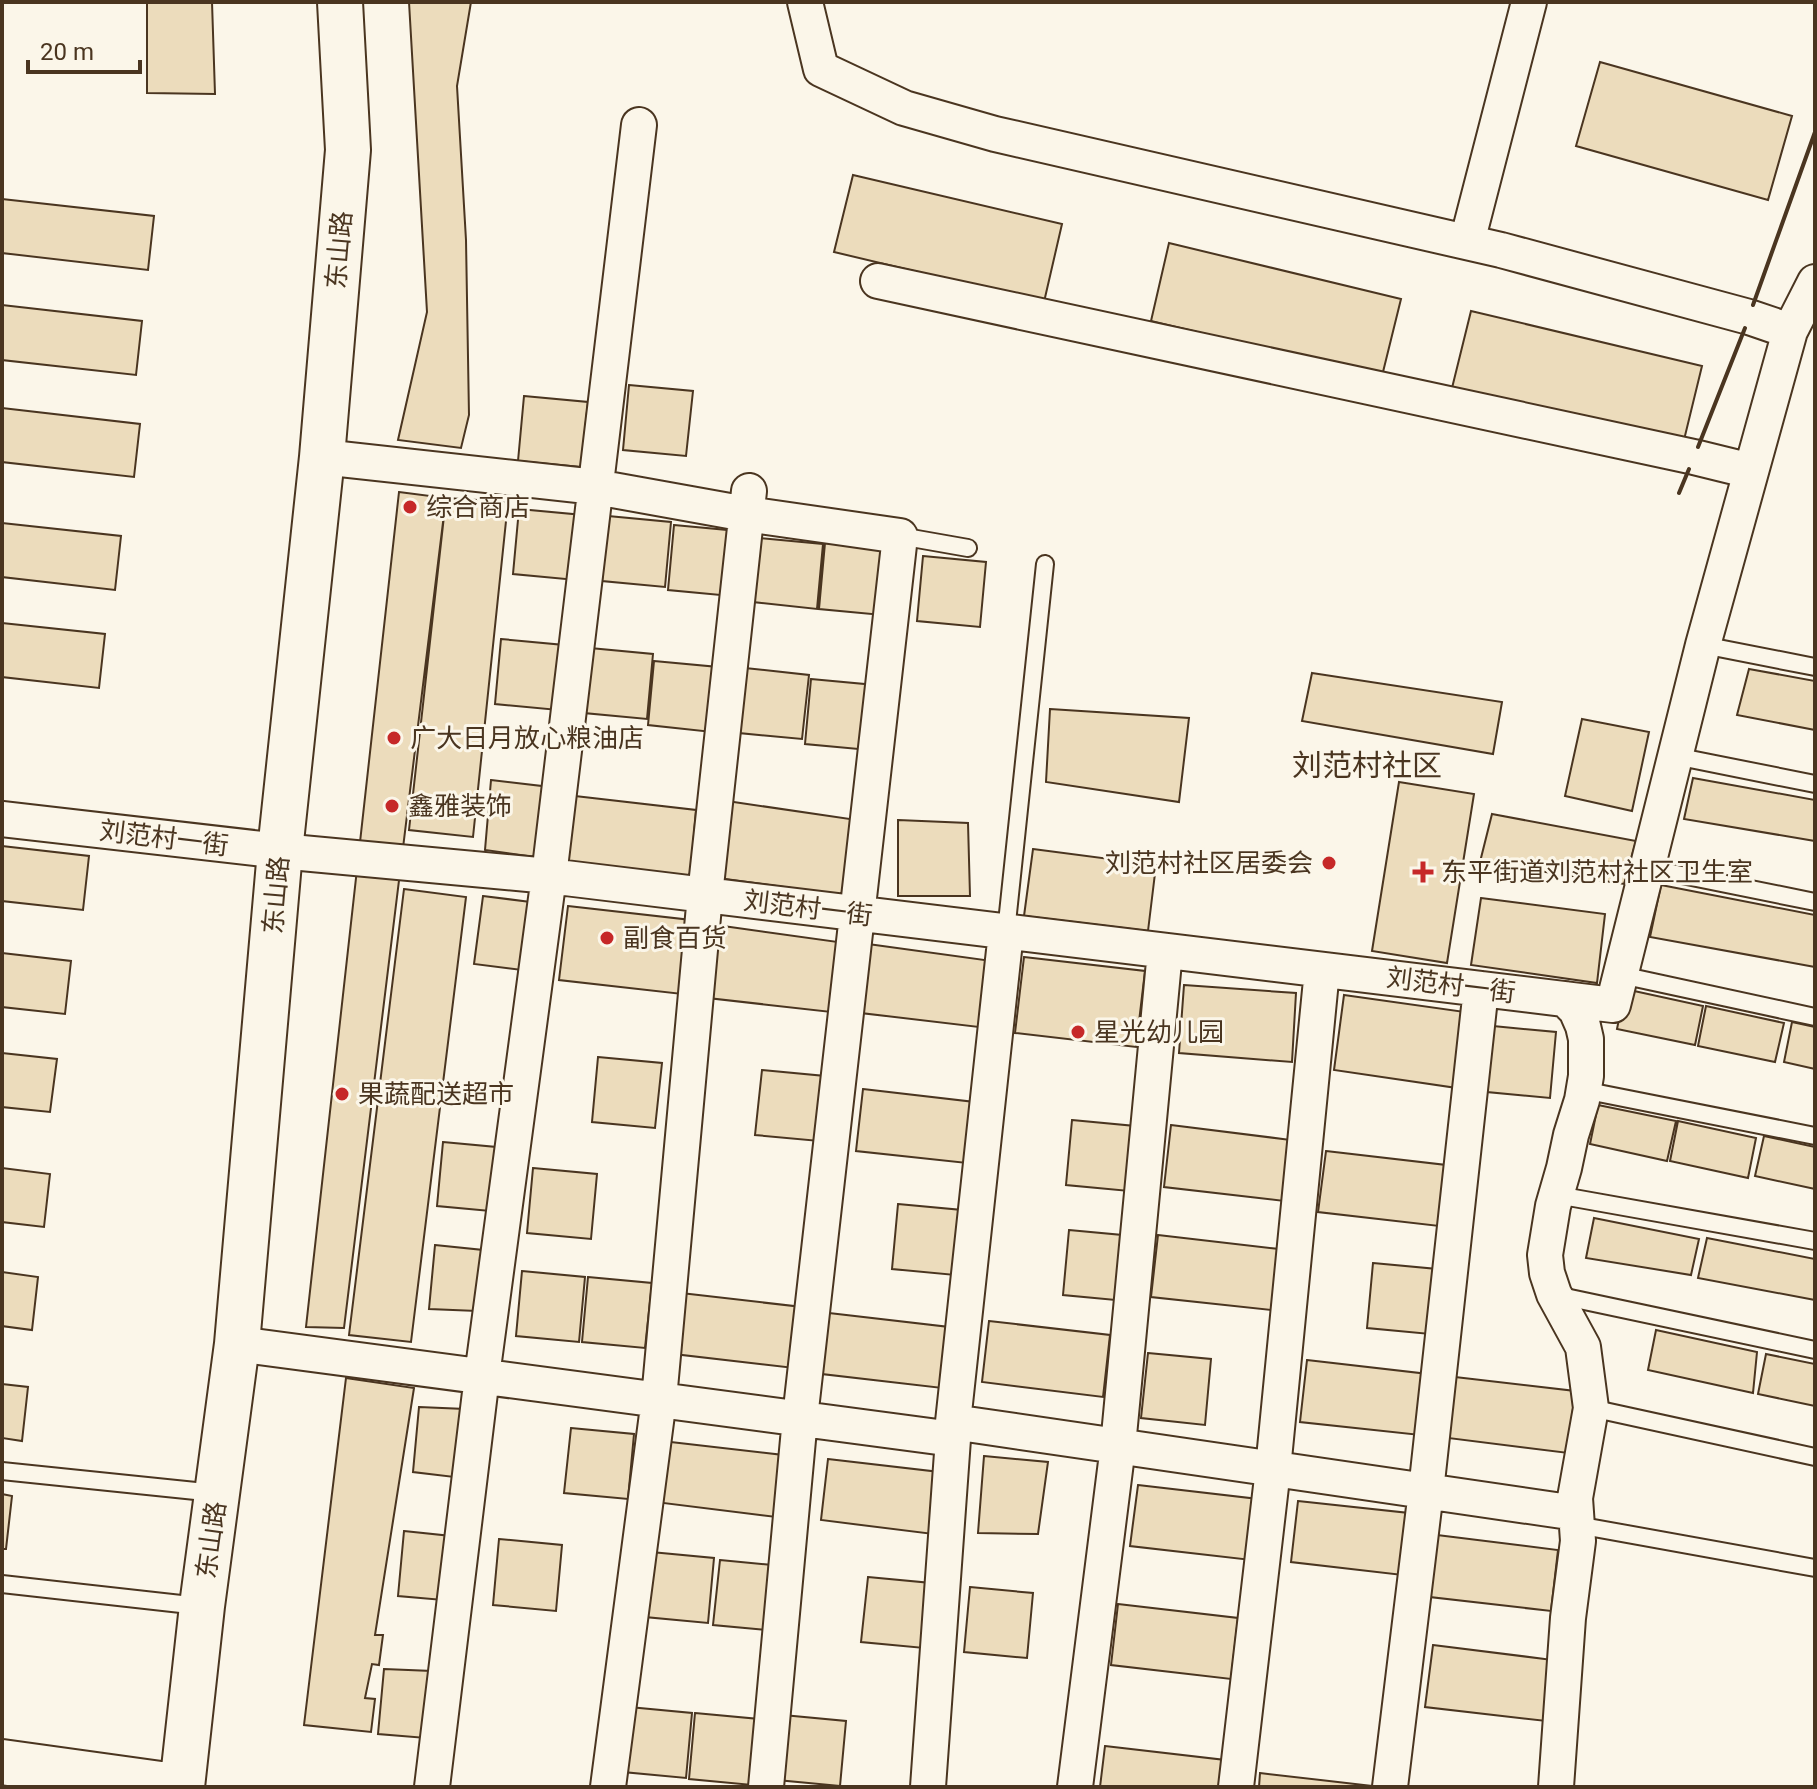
<svg xmlns="http://www.w3.org/2000/svg" width="1817" height="1789" viewBox="0 0 1817 1789" font-family="Roboto,'Noto Sans SC',sans-serif">
<rect width="100%" height="100%" fill="#fbf6e9"/>
<path fill="#ecdcbc" stroke="#4a3520" stroke-width="2" d="M147,2H212L215,94L147,93Z
M409,2H471L457,86L466,240L469,415L461,448L398,440L427,312Z
M1600,62L1792,116L1768,200L1576,146Z
M853,175L1062,224L1044,302L834,252Z
M2,199L154,216L148,270L2,253Z
M1169,243L1401,299L1382,376L1151,321Z
M2,305L142,321L136,375L2,360Z
M1471,311L1702,366L1683,444L1452,388Z
M629,385L693,391L686,456L623,450Z
M524,396L588,402L581,467L518,461Z
M2,408L140,424L134,477L2,462Z
M399,492L446,498L344,1328L306,1327Z
M446,498L508,502L473,837L409,830Z
M519,509L583,515L576,580L513,574Z
M608,516L671,522L665,587L602,581Z
M2,523L121,536L115,590L2,577Z
M674,525L738,531L731,596L668,590Z
M760,538L823,544L817,609L753,602Z
M825,543L888,549L882,615L819,609Z
M923,556L986,562L980,627L917,621Z
M2,623L105,634L99,688L2,677Z
M501,639L564,645L558,710L495,704Z
M590,648L653,654L647,719L584,713Z
M654,661L718,667L712,732L648,725Z
M745,668L809,675L802,739L739,733Z
M1749,669L1815,681V730L1737,715Z
M1312,673L1502,702L1493,754L1302,721Z
M811,679L875,685L869,750L805,744Z
M1050,709L1189,718L1179,802L1046,782Z
M1582,719L1649,732L1632,811L1565,796Z
M1693,778L1815,800V841L1684,819Z
M491,780L550,787L542,858L485,850Z
M1399,782L1474,794L1447,963L1372,951Z
M575,796L696,810L690,883L564,866Z
M727,801L857,820L850,896L718,878Z
M1492,814L1636,841L1624,884L1480,862Z
M898,820L968,823L970,896H898Z
M2,846L89,856L83,910L2,901Z
M1033,849L1156,865L1148,931L1024,916Z
M1661,885L1815,915V967L1650,937Z
M404,889L466,897L411,1342L349,1335Z
M483,896L539,903L530,971L474,964Z
M1481,898L1605,914L1597,983L1471,965Z
M568,906L691,920L682,994L559,980Z
M716,925L838,942L831,1012L708,998Z
M868,944L992,961L987,1028L861,1013Z
M2,953L71,961L65,1014L2,1007Z
M1024,957L1145,971L1136,1047L1015,1033Z
M1184,985L1296,993L1292,1062L1179,1053Z
M1625,989L1703,1006L1695,1045L1617,1029Z
M1344,995L1465,1012L1457,1088L1334,1070Z
M1706,1006L1784,1023L1775,1062L1698,1046Z
M1792,1022L1815,1027V1069L1784,1062Z
M1493,1026L1556,1032L1550,1098L1487,1092Z
M2,1053L57,1059L50,1112L2,1107Z
M598,1057L662,1063L655,1128L592,1122Z
M762,1070L825,1076L819,1141L755,1135Z
M863,1089L983,1103L976,1164L856,1151Z
M1598,1105L1676,1121L1667,1161L1590,1144Z
M1072,1120L1135,1126L1129,1191L1066,1185Z
M1678,1121L1756,1138L1748,1178L1670,1161Z
M1171,1125L1291,1140L1284,1201L1164,1187Z
M1764,1136L1815,1147V1189L1755,1176Z
M443,1142L507,1148L501,1212L437,1206Z
M1326,1151L1446,1165L1439,1226L1318,1212Z
M2,1168L50,1174L44,1227L2,1222Z
M533,1168L597,1174L591,1239L527,1233Z
M898,1204L962,1210L955,1275L892,1269Z
M1594,1218L1699,1239L1691,1275L1586,1258Z
M1069,1230L1133,1236L1126,1301L1063,1295Z
M1158,1235L1279,1249L1271,1310L1151,1297Z
M1707,1238L1815,1259V1300L1698,1278Z
M435,1245L483,1250L477,1311L429,1309Z
M1373,1263L1437,1269L1430,1334L1367,1328Z
M522,1271L585,1277L579,1342L516,1336Z
M2,1272L38,1277L32,1330L2,1326Z
M588,1277L652,1283L645,1348L582,1342Z
M681,1293L802,1307L794,1368L674,1354Z
M829,1313L949,1327L942,1388L822,1374Z
M989,1321L1110,1335L1103,1397L982,1382Z
M1656,1330L1757,1352L1753,1393L1648,1370Z
M1148,1353L1211,1359L1205,1425L1141,1418Z
M1766,1354L1815,1364V1406L1758,1394Z
M1307,1360L1428,1374L1420,1435L1300,1422Z
M1455,1377L1575,1391L1568,1453L1448,1438Z
M346,1378L414,1388L375,1635H383L379,1665L372,1664L365,1698L375,1699L371,1732L304,1725Z
M2,1384L28,1387L22,1441L2,1438Z
M419,1407L465,1409L454,1477L413,1472Z
M571,1428L634,1434L628,1499L564,1493Z
M662,1441L783,1455L776,1517L655,1502Z
M984,1456L1048,1462L1038,1534L978,1533Z
M828,1459L948,1473L941,1535L821,1520Z
M1138,1485L1258,1499L1251,1560L1130,1546Z
M2,1494L12,1496L6,1549H2Z
M1298,1501L1418,1514L1411,1576L1291,1562Z
M404,1531L451,1536L443,1600L398,1596Z
M1437,1535L1558,1550L1551,1611L1430,1597Z
M499,1539L562,1545L556,1611L493,1605Z
M651,1552L714,1558L708,1623L645,1617Z
M720,1560L783,1566L776,1631L713,1625Z
M868,1577L931,1583L924,1648L861,1642Z
M970,1587L1033,1593L1027,1658L964,1652Z
M1118,1604L1238,1618L1231,1679L1111,1665Z
M1433,1645L1553,1660L1546,1721L1425,1707Z
M384,1669L432,1671L426,1738L378,1734Z
M629,1707L692,1713L686,1778L623,1772Z
M695,1713L759,1719L752,1785L689,1779Z
M783,1715L846,1721L840,1786L777,1780Z
M1105,1746L1225,1760L1222,1787H1100Z
M1260,1773L1381,1787H1259Z"/>
<g fill="none" stroke-linecap="round" stroke-linejoin="round">
<g stroke="#4a3520" stroke-width="20">
<path id="lane" d="M900,536L968,548
M1703,645L1815,667
M1675,756L1815,784
M1647,868L1815,902
M1006,932L1045,564
M1621,975L1815,1017
M1583,1090L1815,1136
M1557,1195L1815,1241
M1556,1295L1815,1350
M1591,1408L1815,1457
M2,1471L215,1493
M1577,1525L1815,1568
M2,1584L199,1606"/>
</g>
<g stroke="#4a3520" stroke-width="38">
<path id="street" d="M805,2L821,69L904,108L995,134L1501,250L1749,317L1790,331
M1467,242L1529,2
M878,281L1694,457L1751,471
M322,457L596,487L746,514L900,536L800,1418L766,1787
M2,819L280,851L549,876L1613,1005L1703,645L1790,331L1815,282
M237,1344L953,1439V1422L1576,1513
M953,1422L1006,932
M432,1787L482,1376L549,876L639,125
M608,1787L659,1399L705,895L749,491
M928,1787L953,1439
M1075,1787L1118,1446L1165,951
M1236,1787L1273,1469L1322,970
M1390,1787L1426,1491L1481,989
M1556,1787L1568,1618L1578,1541L1575,1498L1591,1408L1583,1347L1554,1294L1547,1273L1545,1255L1553,1206L1564,1168L1571,1135L1582,1100L1586,1076V1039L1583,1026L1576,1010L1565,999"/>
</g>
<g stroke="#4a3520" stroke-width="48">
<path id="secondary" d="M2,1762L182,1787
M182,1787L202,1606L237,1344L280,851L322,457L348,150L340,2"/>
</g>
<use href="#lane" stroke="#fbf6e9" stroke-width="16"/>
<use href="#street" stroke="#fbf6e9" stroke-width="34"/>
<use href="#secondary" stroke="#fbf6e9" stroke-width="44"/>
<path stroke="#4a3520" stroke-width="4" d="M1753,305L1815,132
M1698,447L1745,328
M1679,493L1689,469"/>
</g>
<g fill="#c62828" stroke="#fbf6e9" stroke-width="3">
<circle cx="410" cy="507" r="8"/>
<circle cx="394" cy="738" r="8"/>
<circle cx="392" cy="806" r="8"/>
<circle cx="1329" cy="863" r="8"/>
<path d="M1419 860h8v8h8v8h-8v8h-8v-8h-8v-8h8z"/>
<circle cx="607" cy="938" r="8"/>
<circle cx="1078" cy="1032" r="8"/>
<circle cx="342" cy="1094" r="8"/>
</g>
<g text-anchor="middle" stroke-width="6" stroke-linejoin="round" paint-order="stroke">
<g font-size="26" fill="#4a3520" stroke="#fbf6e9">
<text transform="translate(339 250) rotate(-85)" y="9">东山路</text>
<text transform="translate(164 838) rotate(7)" y="9">刘范村一街</text>
<text transform="translate(276 895) rotate(-85)" y="9">东山路</text>
<text transform="translate(808 908) rotate(7)" y="9">刘范村一街</text>
<text transform="translate(1451 985) rotate(7)" y="9">刘范村一街</text>
<text transform="translate(211 1540) rotate(-82)" y="9">东山路</text>
</g>
<g font-size="26" fill="#4a3520" stroke="#fbf6e9" text-anchor="start">
<text x="426" y="516">综合商店</text>
<text x="410" y="747">广大日月放心粮油店</text>
<text x="408" y="815">鑫雅装饰</text>
<text x="1313" y="872" text-anchor="end">刘范村社区居委会</text>
<text x="1441" y="881">东平街道刘范村社区卫生室</text>
<text x="623" y="947">副食百货</text>
<text x="1094" y="1041">星光幼儿园</text>
<text x="358" y="1103">果蔬配送超市</text>
</g>
<g font-size="30" fill="#4a3520" stroke="#fbf6e9">
<text x="1367" y="776">刘范村社区</text>
</g>
</g>
<rect width="1817" height="1789" fill="none" stroke="#4a3520" stroke-width="8"/>
<path d="M28 60v12h112v-12" fill="none" stroke="#4a3520" stroke-width="4"/>
<text x="40" y="60" font-size="24" fill="#4a3520" stroke="#fbf6e9" stroke-width="6" paint-order="stroke">20 m</text>
</svg>
